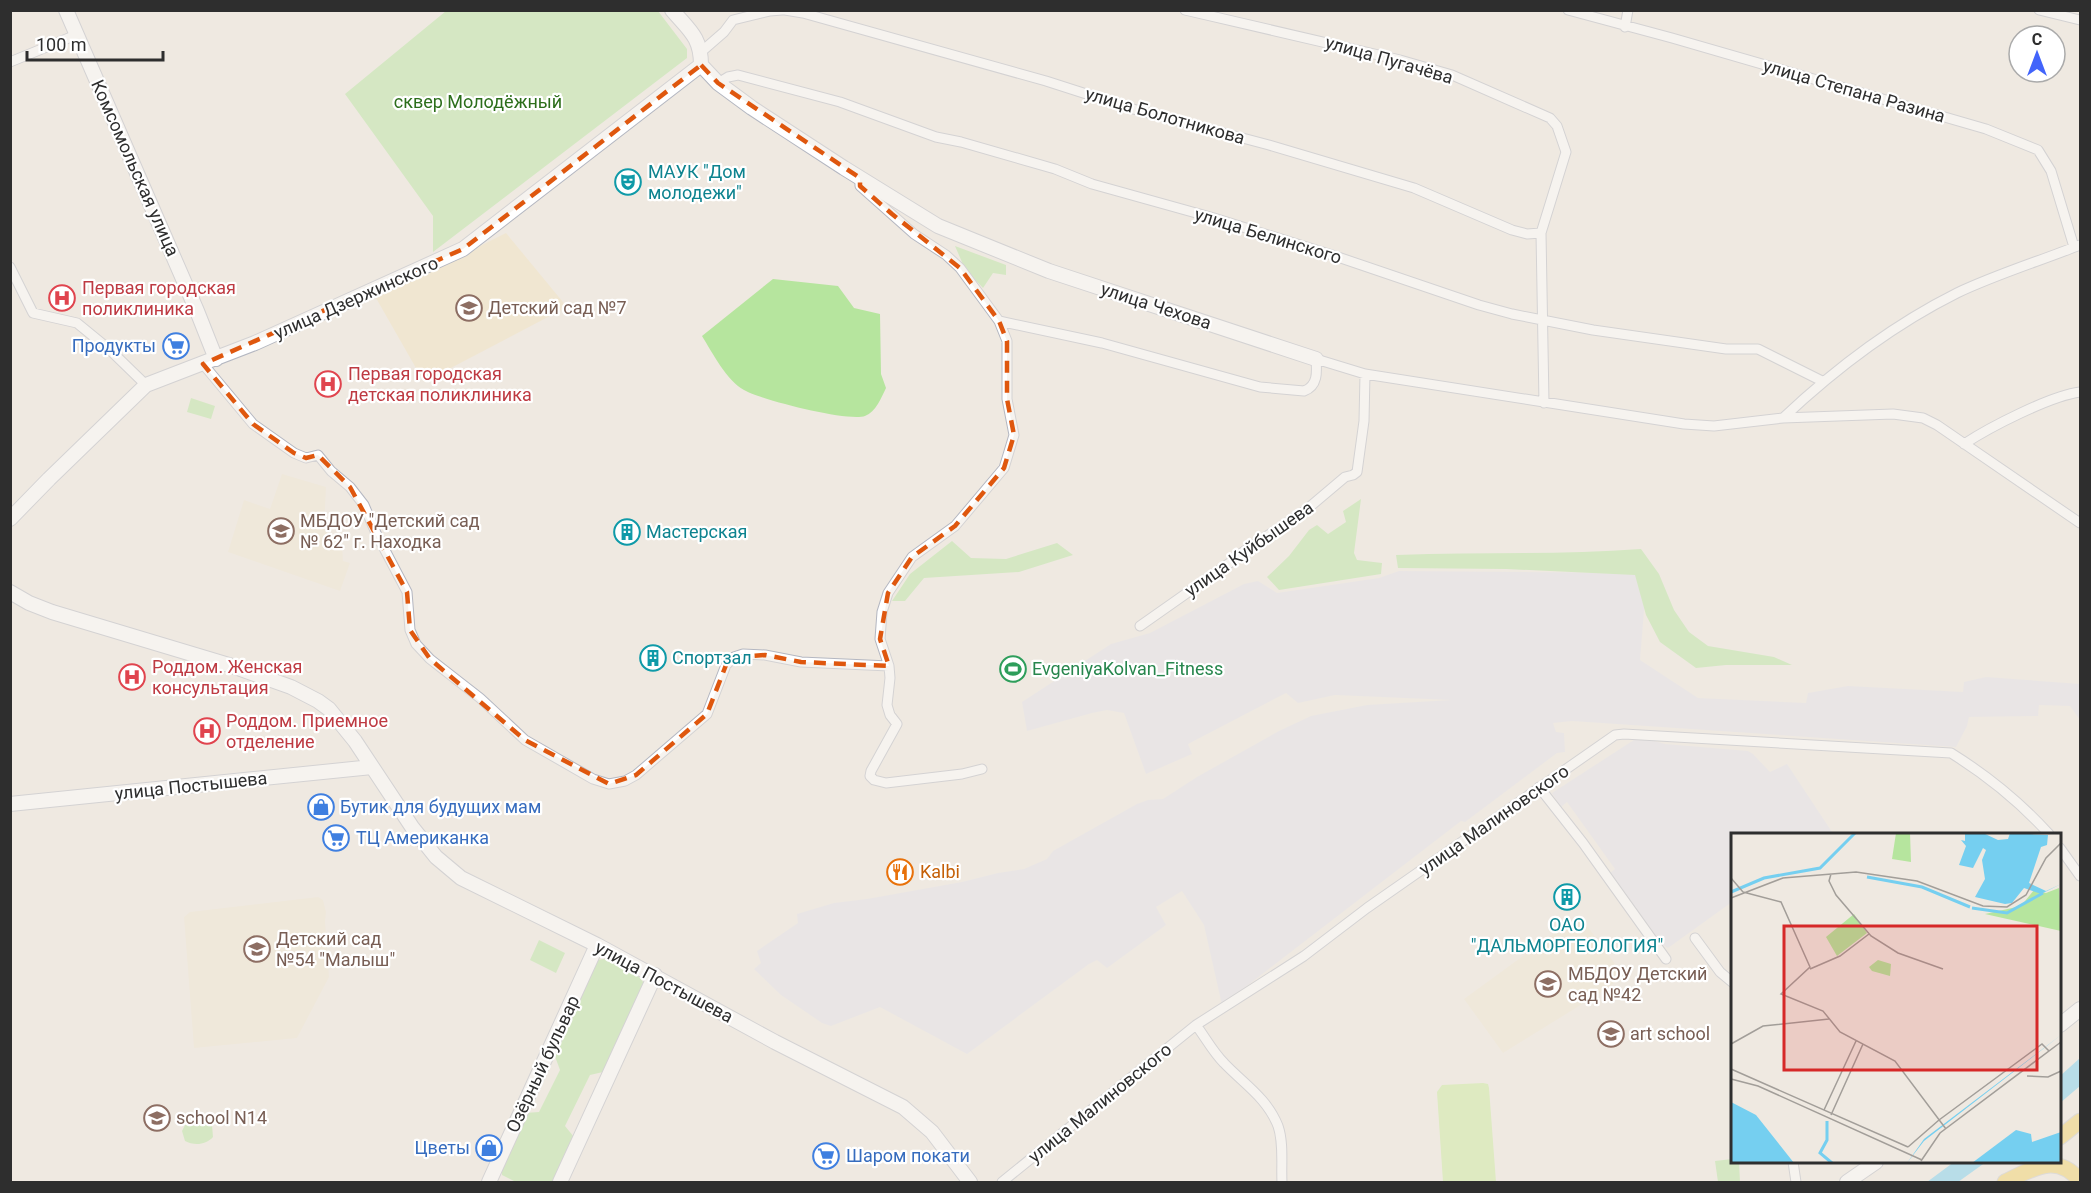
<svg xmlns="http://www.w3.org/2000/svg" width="2091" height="1193" viewBox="0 0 2091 1193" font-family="Roboto,sans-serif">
<rect width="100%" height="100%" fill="#efe9e1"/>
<path fill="#e3e1e8" d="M1399,571L1647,573L1640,660L1698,698L1806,703L1808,693L1848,686L1963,692L1964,682L1986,677L2080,684V720L2070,706L2039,705L2038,716L1969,717L1967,726L1956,747L1572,721L1553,723L1556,732L1564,733L1565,752L1557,753L1465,822L1461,821L1222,1005L1204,925L1182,891L1156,907L1166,925L1107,968L1097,960L1089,964L967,1054L880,1007L831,1026L822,1023L781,995L754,969L761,963L757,951L798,923L797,914L834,903L867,899L962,882L998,873L1024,869L1047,859L1053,851L1137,804L1148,800L1163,799L1197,777L1279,731L1311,716L1367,705L1451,700L1335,695L1298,703L1286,693L1188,744L1192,754L1146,774L1124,713L1107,710L1092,713L1027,731L1022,702L1111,644L1150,633L1244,584L1258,581L1277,593L1379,578Z
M1637,738H1644L1665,744L1748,751L1753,754L1770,772L1787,764L1832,832L1829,834H1732V902L1668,948L1663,945L1610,873L1615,869L1567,802L1561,807L1552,793Z"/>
<path fill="#f0e6d1" d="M506,233L567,307L424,382L376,298Z
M282,474L326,487L324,529L338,539L342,545L343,561L350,563L340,591L228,552L244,500L270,509Z
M318,897L323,900L326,912L325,921L329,977L297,1038L194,1048L184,917L190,912Z
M1579,915L1624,976L1600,993L1503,1053L1464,999Z"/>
<path fill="#b6e59e" d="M446,11H658L687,49V58L433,252V216L345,94Z
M955,246L1006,265V275L993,273L983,288L965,269Z
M773,279L838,286L854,308L880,314L881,374L886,388C881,398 876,412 865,416C848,422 761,400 744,390C727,381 712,352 702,336Z
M191,398L215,406L211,419L187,412Z
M1361,499L1354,553L1357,560L1382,563L1381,574L1279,590L1267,577L1289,556L1309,530L1317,525L1328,534L1346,522L1343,511Z
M952,541L971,558L1006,559L1057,543L1073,555L1019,572L924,578L905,601H892L910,574Z
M1641,549L1659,574L1674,610L1689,632L1708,646L1774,657L1792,665H1726L1696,668L1660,642L1646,615L1635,575L1506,569L1398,568L1396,555C1478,552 1559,555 1641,549Z
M539,940L565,953L556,973L530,960Z
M604,959L638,976L644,983L603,1072L590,1075L565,1126L574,1137L553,1182H516L502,1175V1168L525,1113L539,1112L560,1070L553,1051L597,960Z
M204,1122L212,1125L213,1137C206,1145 194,1146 185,1141L182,1131L185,1125Z
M1732,1159V1162H1739L1740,1182H1718L1715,1161Z"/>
<path fill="#c9ec9a" d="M1483,1083L1488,1084L1489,1088L1496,1182H1443L1437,1092L1442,1085Z"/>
<path fill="#75cff0" d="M2080,1058V1086L2060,1103V1076Z
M1954,1162H1986L1958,1182H1927Z"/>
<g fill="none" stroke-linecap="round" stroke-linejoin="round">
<g stroke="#b4b7c1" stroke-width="11">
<path id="street" d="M785,10L803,13L1046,81L1133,109L1269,145L1414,188L1512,230L1527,234L1541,233
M1185,10L1400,60L1452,75L1550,118L1557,126L1566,152L1541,233L1544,403
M1568,10L1672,38L1986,129L2038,150L2051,171L2074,247
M2039,10L2080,20
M1625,27L1628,10
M701,52L724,32L733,20L770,11L782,10
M10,62L76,35
M718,83L728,77L738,75L840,102L936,137L961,142L1055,169L1092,184L1214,218L1332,255L1479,305L1512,314L1593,330L1726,349H1758L1822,381
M860,178V186L914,234L946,255L960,268L999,321L1007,341V399L1014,435L1004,468L955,526L912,557L888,593L882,612L880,639L889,666L890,678L887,705L890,715L897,724L871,771L870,776L874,780L886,783L962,774L982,769
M10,267L33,313L77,323L110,350L146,385
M999,321L1102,343L1260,387L1304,391C1318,386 1317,372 1316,359L1365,374L1684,424L1714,426L1783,418L1893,414L1923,418L1937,425L2080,523
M203,364L253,424L294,453L306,458L318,455L331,471L350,487L364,505L376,533L407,592L410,630L416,644L430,659L480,698L525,740L593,779L609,784L625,781L636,775L707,714L726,665L734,657L743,654L765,655L801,662L889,666
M1783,418C1835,369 1893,325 1957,293C1997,274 2040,261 2080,245
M1964,444C1990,427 2050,396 2080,392
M1140,626L1231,562L1243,552L1306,510L1345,477L1353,475L1357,472L1364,421L1365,374
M1539,787L1583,843L1666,959
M2060,848L2080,876
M1695,938L1720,972L1732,982
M1196,1025C1205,1037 1213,1052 1224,1063C1244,1084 1267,1098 1278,1126C1284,1143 1281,1165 1282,1182
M1793,1162L1796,1182
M1002,1182L1196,1025L1304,956L1367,908L1615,735L1624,734L1951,753C1988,776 2019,801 2049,834"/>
</g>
<g stroke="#b4b7c1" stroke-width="16">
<path id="secondary" d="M66,10L197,311L216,359
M672,10C689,30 701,37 701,65
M701,65L718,83L752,108L844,168L938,226L1049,271L1316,359
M10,519L49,479L146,385L255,343L463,249L701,65
M10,592L29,603L52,612L232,666L291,687L318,701L329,709L355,741L412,827L436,857L461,878L597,945L775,1042L903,1107L932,1132L970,1182
M10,804L372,767
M2060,1025L2080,1009
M489,1182L597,945
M560,1182L655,975
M1847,1182L1876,1162"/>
</g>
<g stroke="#c9c9c9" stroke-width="17">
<path id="primary" d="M2060,1137L2080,1121
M2005,1182C2032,1169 2057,1152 2080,1181"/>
</g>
<use href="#street" stroke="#fff" stroke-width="9"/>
<use href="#secondary" stroke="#fff" stroke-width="14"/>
<use href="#primary" stroke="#f2d163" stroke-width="15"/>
</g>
<path d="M0 0H2091V1193H0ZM701,65L718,83L860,178V186L892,214L960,268L999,321L1007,341V399L1014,435L1004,468L955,526L912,557L888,593L880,639L889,666L801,662L765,655L734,657L726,665L707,714L636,775L609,784L525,740L430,659L410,630L407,592L350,487L318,455L306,458L294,453L253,424L203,364L463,249Z" fill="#efe9e1" fill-opacity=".55" fill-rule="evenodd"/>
<path fill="none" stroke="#df570e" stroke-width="4.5" stroke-dasharray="12 8" stroke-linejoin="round" d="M701,65L718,83L860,178V186L892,214L960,268L999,321L1007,341V399L1014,435L1004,468L955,526L912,557L888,593L880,639L889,666L801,662L765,655L734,657L726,665L707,714L636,775L609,784L525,740L430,659L410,630L407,592L350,487L318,455L306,458L294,453L253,424L203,364L463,249Z"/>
<defs>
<g id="theatre-ring" transform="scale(1.35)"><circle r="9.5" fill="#fff" stroke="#0f9aa8" stroke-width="1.5"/><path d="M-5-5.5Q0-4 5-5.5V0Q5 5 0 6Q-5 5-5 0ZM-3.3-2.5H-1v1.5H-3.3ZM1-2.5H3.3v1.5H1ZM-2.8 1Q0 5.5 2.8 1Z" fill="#0f9aa8"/></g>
<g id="hospital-ring" transform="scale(1.35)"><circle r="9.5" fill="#fff" stroke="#e0444e" stroke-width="1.5"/><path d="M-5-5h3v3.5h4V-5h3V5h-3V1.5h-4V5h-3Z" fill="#e0444e"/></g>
<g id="school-ring" transform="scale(1.35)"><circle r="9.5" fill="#fff" stroke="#8d6e63" stroke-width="1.5"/><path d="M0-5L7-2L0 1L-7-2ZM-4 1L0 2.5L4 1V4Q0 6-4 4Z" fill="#8d6e63"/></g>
<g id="supermarket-ring" transform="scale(1.35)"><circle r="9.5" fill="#fff" stroke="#3f7fe0" stroke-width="1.5"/><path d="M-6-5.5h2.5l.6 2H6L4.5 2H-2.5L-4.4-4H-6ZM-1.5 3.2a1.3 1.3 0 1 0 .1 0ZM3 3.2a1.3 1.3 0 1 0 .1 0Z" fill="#3f7fe0"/></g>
<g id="building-ring" transform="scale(1.35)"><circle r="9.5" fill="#fff" stroke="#0f9aa8" stroke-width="1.5"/><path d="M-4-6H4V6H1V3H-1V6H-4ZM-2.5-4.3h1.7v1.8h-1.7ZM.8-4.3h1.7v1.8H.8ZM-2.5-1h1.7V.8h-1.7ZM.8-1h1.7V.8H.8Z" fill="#0f9aa8"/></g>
<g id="stadium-ring" transform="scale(1.35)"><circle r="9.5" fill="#fff" stroke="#2e9e5b" stroke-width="1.5"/><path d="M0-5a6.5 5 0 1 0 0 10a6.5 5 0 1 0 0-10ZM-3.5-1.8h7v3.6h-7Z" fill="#2e9e5b"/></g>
<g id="shop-ring" transform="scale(1.35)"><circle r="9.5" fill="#fff" stroke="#3f7fe0" stroke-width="1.5"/><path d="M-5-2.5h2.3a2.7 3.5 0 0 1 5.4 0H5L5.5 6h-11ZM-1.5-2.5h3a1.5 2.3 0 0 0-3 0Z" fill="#3f7fe0"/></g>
<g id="restaurant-ring" transform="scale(1.35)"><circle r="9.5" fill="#fff" stroke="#e8710a" stroke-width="1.5"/><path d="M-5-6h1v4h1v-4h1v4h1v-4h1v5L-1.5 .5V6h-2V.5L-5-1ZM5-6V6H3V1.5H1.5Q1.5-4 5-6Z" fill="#e8710a"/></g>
</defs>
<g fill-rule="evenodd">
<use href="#theatre-ring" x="628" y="182"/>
<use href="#hospital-ring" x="62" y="298"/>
<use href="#school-ring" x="469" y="308"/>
<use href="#supermarket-ring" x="176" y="346"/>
<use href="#hospital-ring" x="328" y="384"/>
<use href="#school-ring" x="281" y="531"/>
<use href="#building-ring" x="627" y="532"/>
<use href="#building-ring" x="653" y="658"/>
<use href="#stadium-ring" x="1013" y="669"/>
<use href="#hospital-ring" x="132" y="677"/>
<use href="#hospital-ring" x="207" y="731"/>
<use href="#shop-ring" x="321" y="807"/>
<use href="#supermarket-ring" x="336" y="838"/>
<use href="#restaurant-ring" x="900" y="872"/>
<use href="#building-ring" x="1567" y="897"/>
<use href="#school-ring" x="257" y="949"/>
<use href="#school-ring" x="1548" y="984"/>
<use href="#school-ring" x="1611" y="1034"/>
<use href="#school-ring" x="157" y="1118"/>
<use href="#shop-ring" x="489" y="1148"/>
<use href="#supermarket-ring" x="826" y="1156"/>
</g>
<g text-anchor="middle" stroke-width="4.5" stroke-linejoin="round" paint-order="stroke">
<g font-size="18" fill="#2e2e2e" stroke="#fff">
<text transform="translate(1389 60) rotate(16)" y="6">улица Пугачёва</text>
<text transform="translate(1854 91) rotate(16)" y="6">улица Степана Разина</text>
<text transform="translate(1165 116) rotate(16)" y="6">улица Болотникова</text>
<text transform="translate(135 168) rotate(66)" y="6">Комсомольская улица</text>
<text transform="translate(1268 236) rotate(17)" y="6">улица Белинского</text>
<text transform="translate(356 298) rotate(-24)" y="6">улица Дзержинского</text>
<text transform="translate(1156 306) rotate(18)" y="6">улица Чехова</text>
<text transform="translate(1249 549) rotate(-35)" y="6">улица Куйбышева</text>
<text transform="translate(191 786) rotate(-6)" y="6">улица Постышева</text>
<text transform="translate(1494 820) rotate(-35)" y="6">улица Малиновского</text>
<text transform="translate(664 982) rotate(28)" y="6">улица Постышева</text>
<text transform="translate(543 1064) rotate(-65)" y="6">Озёрный бульвар</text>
<text transform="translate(1100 1103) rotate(-39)" y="6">улица Малиновского</text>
</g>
<g font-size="18" fill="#2c6e1b" stroke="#fff">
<text x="478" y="108">сквер Молодёжный</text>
</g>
<g font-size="18" fill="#0d838f" stroke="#fff" text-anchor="start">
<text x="648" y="178">МАУК "Дом<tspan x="648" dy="21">молодежи"</tspan></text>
<text x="646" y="538">Мастерская</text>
<text x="672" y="664">Спортзал</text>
<text x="1567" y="931" text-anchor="middle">ОАО<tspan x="1567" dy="21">"ДАЛЬМОРГЕОЛОГИЯ"</tspan></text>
</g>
<g font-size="18" fill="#be3a42" stroke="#fff" text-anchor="start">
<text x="82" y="294">Первая городская<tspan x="82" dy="21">поликлиника</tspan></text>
<text x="348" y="380">Первая городская<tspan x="348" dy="21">детская поликлиника</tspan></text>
<text x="152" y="673">Роддом. Женская<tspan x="152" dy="21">консультация</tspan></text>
<text x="226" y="727">Роддом. Приемное<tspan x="226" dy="21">отделение</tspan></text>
</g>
<g font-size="18" fill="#785e54" stroke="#fff" text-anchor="start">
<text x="488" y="314">Детский сад №7</text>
<text x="300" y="527">МБДОУ "Детский сад<tspan x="300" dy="21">№ 62" г. Находка</tspan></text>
<text x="276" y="945">Детский сад<tspan x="276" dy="21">№54 "Малыш"</tspan></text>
<text x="1568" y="980">МБДОУ Детский<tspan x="1568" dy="21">сад №42</tspan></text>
<text x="1630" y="1040">art school</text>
<text x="176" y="1124">school N14</text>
</g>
<g font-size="18" fill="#366cbe" stroke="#fff" text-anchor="start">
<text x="156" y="352" text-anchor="end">Продукты</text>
<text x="340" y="813">Бутик для будущих мам</text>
<text x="356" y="844">ТЦ Американка</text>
<text x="470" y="1154" text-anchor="end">Цветы</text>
<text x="846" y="1162">Шаром покати</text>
</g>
<g font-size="18" fill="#27864d" stroke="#fff" text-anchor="start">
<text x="1032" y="675">EvgeniyaKolvan_Fitness</text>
</g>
<g font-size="18" fill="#c56008" stroke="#fff" text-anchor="start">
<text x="920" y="878">Kalbi</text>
</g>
</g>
<g transform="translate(1731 833)">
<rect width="330" height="330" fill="#efe9e1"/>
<path d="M165,0H179L180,29L161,26ZM328,55L330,98L254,81L290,73L303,57L315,60ZM123,81L136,100L106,123L95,104ZM147,127L160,131L159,143L141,138L138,134Z" fill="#b6e59e"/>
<path d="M234,0H252L267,7L277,6L279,0L317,2L316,12L310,14L298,50L315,58L330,51L310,61L293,55L281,70L274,71L244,64L254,46L251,27L255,17L252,15L242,35L228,32L235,13L230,7L234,8ZM330,202L193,308L176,330L193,306ZM0,269L25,282L63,330H0ZM285,297L300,301L301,309L330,299V330H241Z" fill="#75cff0"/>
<path fill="none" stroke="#75cff0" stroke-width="3" d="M136,44L191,54L239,74M0,59L33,45L89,35L124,0M241,75L276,80L312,60M96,288V307L89,320L101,330"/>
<path fill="none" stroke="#a29e99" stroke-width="1.5" d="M100,41L98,48L105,62L140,103L167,120L212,136M0,45L12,59M12,59L50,69L79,134L50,161L92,178L109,199L164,228L215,296M0,65L52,45L125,39L186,48L252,73L276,74L295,62L315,25L330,10M79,136L109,123L138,101M0,211L32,193L98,186M0,236L177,314M296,243L317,244L330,238M0,246L27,253L191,327M93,277L125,208M100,282L132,211M208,287L311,211L318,218M177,314L208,287M190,328L209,300L330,209"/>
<path fill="#d62828" fill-opacity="0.15" stroke="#d62828" stroke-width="3" d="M53,93H306V237H53Z"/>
<rect width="330" height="330" fill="none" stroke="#2e2e2e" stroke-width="3"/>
</g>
<rect width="2091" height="1193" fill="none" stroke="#2e2e2e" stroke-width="24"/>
<g transform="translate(2037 54)"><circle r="28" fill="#ffffff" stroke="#ababab" stroke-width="1.5"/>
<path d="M0-4.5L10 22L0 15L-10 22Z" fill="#4264fb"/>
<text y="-9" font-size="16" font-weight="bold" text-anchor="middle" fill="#2e2e2e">С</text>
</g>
<path d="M27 51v9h136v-9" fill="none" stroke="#2e2e2e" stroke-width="3"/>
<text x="36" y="51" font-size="18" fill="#2e2e2e" stroke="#ffffff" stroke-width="4.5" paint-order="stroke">100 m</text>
</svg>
